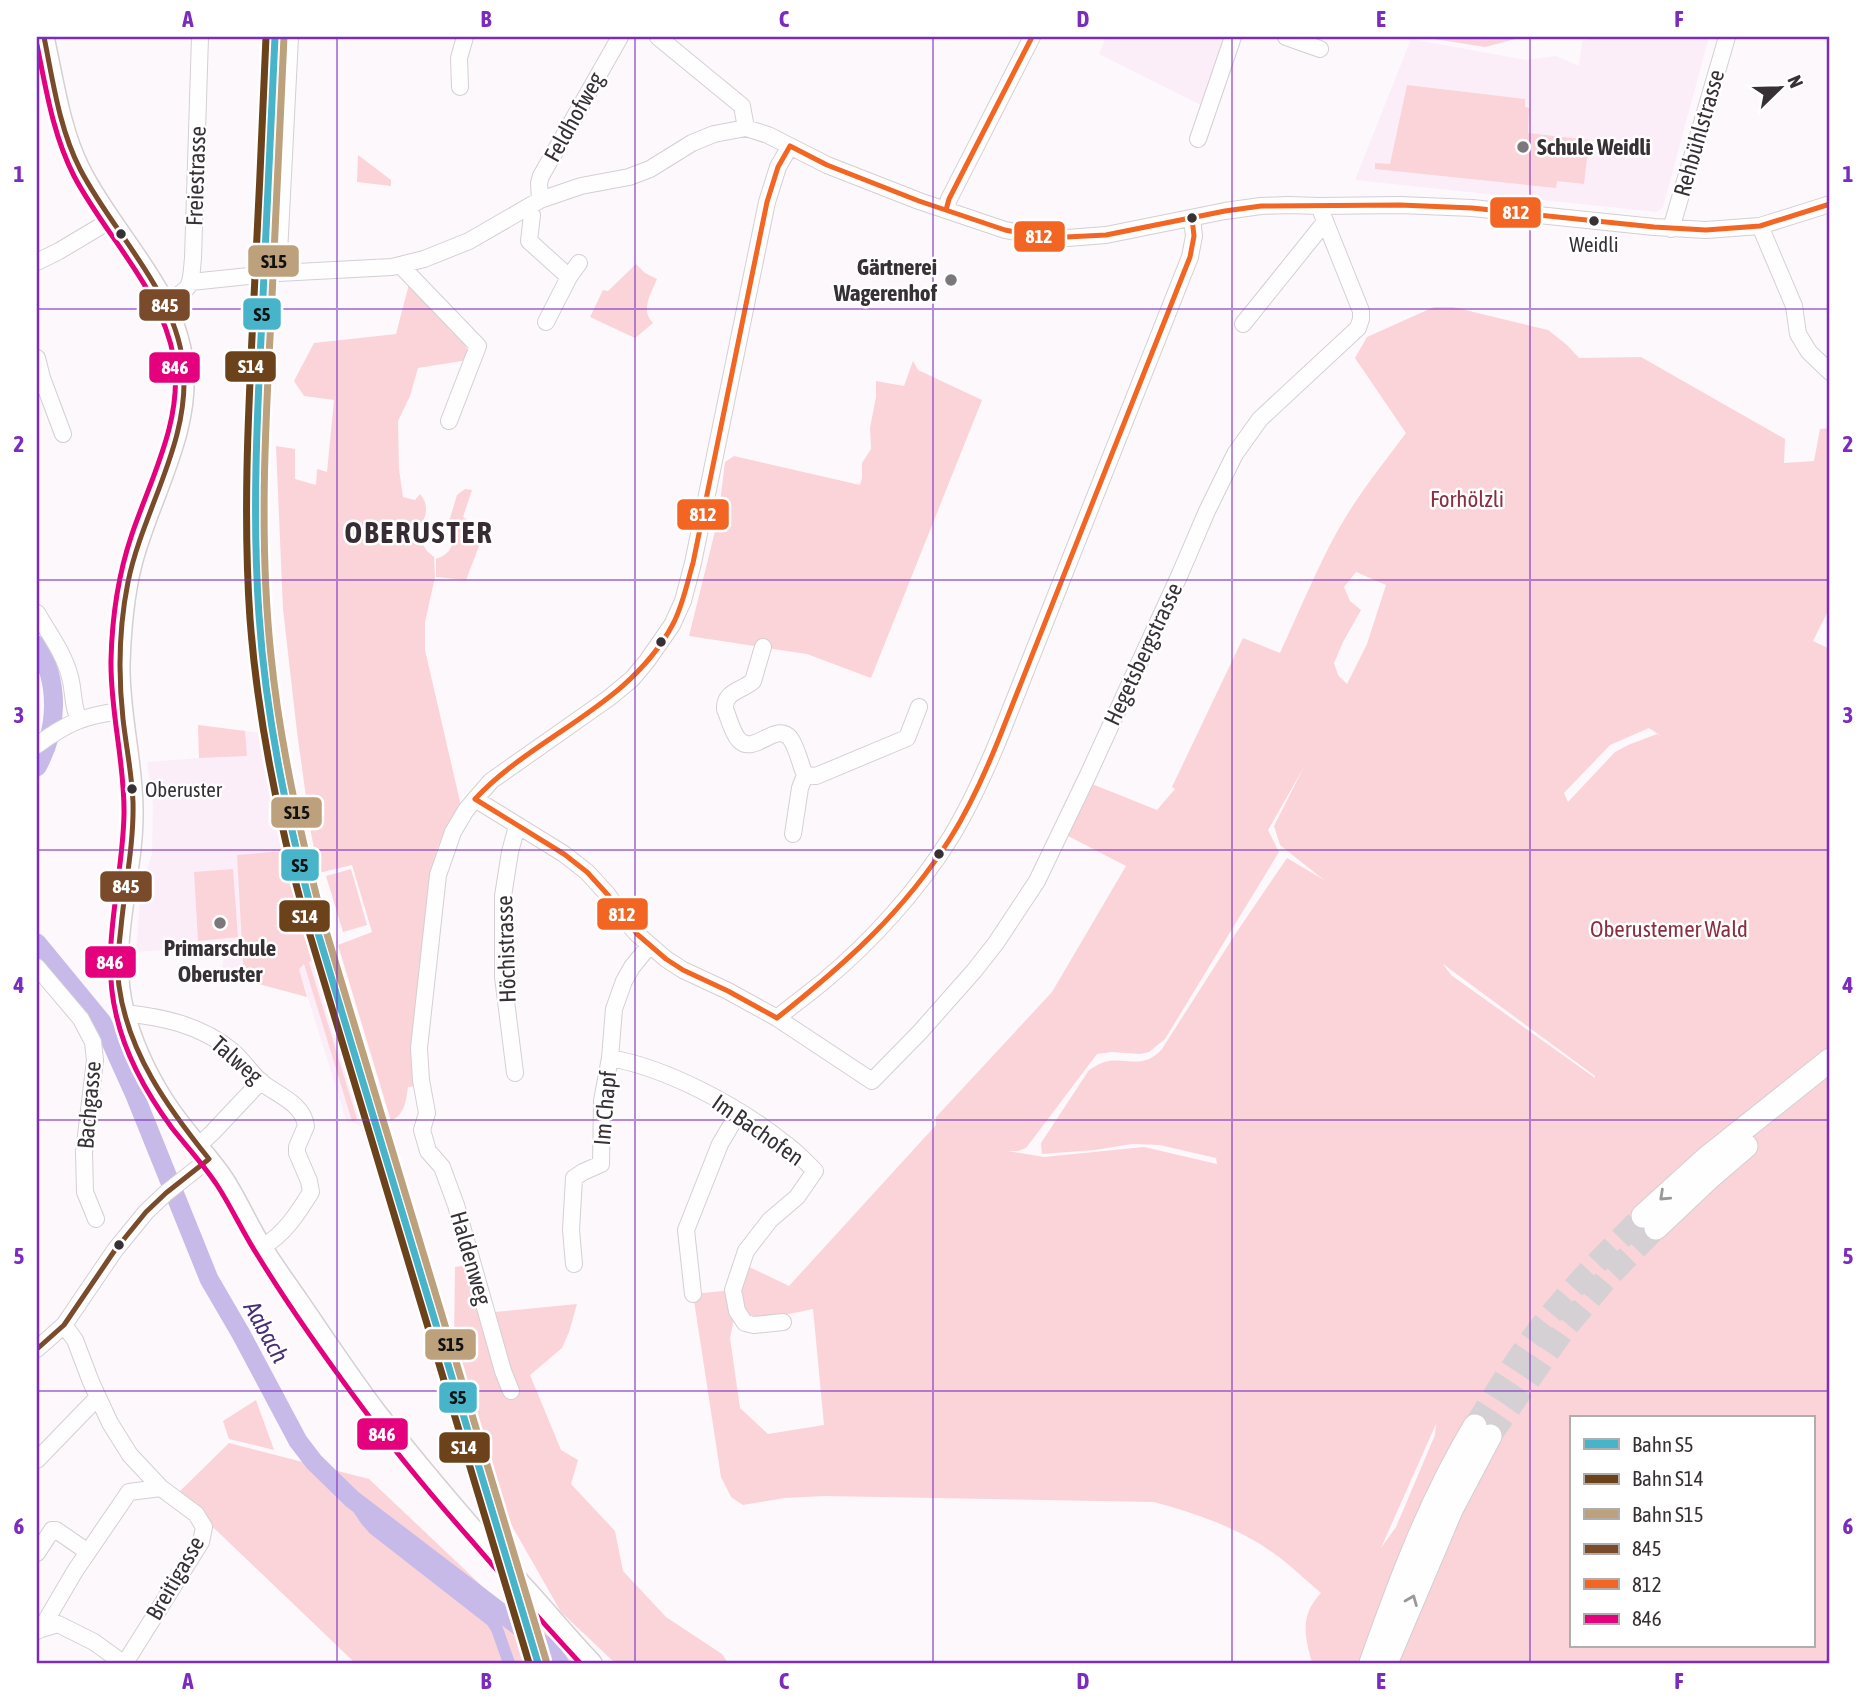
<svg xmlns="http://www.w3.org/2000/svg" width="1867" height="1700" viewBox="0 0 1867 1700" font-family="'Asap Condensed',sans-serif">
<rect width="100%" height="100%" fill="#fdf8fc"/>
<path fill="#fceef9" d="M265,37H284L272,284L265,336L263,494L268,495L271,596L266,604L279,738L309,879L454,1342L504,1512L543,1663H529L495,1539L464,1438L409,1284L361,1126L346,1120L299,969L221,973L225,952L192,948L136,952L141,885L152,854L153,805L147,762L199,758L198,725L263,733L249,597L244,493L254,348L246,347L252,284Z
M1106,37H1229L1205,107L1099,54Z
M1600,37H1709L1663,207L1660,210L1656,212L1355,180L1411,39L1526,60L1556,56L1579,66L1582,41Z"/>
<path fill="#fad4d9" fill-rule="evenodd" d="M1422,37H1523L1485,47Z
M1407,85L1525,99V107L1529,108L1528,133L1589,140L1584,184L1557,181L1556,188L1375,169V163L1390,164Z
M358,155L391,180V186L357,182Z
M636,264L645,273L657,279C651,294 640,310 653,323L635,338L590,317L603,290L608,291Z
M409,284L464,343L469,353L468,360L418,368L410,396L398,421L399,469L403,497L415,500L420,494C430,505 427,521 415,529L414,542L422,543L427,551L434,557L435,577L425,622V650L461,806L444,833L437,849L430,893L415,1086L408,1087C406,1101 405,1114 391,1121L338,945L372,932L352,865L319,873L311,833L297,732L283,609L276,446L295,449V479L316,485L317,469L327,472L334,400L304,396L294,381L314,343L396,334Z
M1434,307H1453L1548,330L1567,345L1579,358L1641,357L1785,439L1784,463L1814,461L1820,429L1830,428V607L1813,641L1830,649V1663H1312C1305,1636 1299,1616 1321,1593C1307,1581 1293,1568 1279,1557C1242,1529 1198,1514 1154,1502L825,1496L785,1498L743,1505L731,1497L721,1477L693,1294L733,1290L741,1263L789,1286L936,1125V1117L1052,992L1126,866L1068,836L1092,784L1157,810L1175,789L1172,787L1243,638L1280,653C1299,612 1316,570 1338,530C1357,496 1382,465 1406,433L1355,358L1367,337ZM1356,572L1386,585L1367,644L1347,684L1338,675L1334,663L1343,642L1361,610L1350,601L1344,587ZM1649,728L1661,736L1657,734L1628,745L1615,752L1568,802L1564,793L1610,745ZM1304,767L1274,826L1280,845L1324,880L1287,858L1236,933L1162,1049C1142,1071 1127,1056 1104,1062C1098,1064 1094,1067 1089,1070L1041,1143L1042,1154L1095,1150L1132,1144L1160,1145L1216,1158L1217,1164L1144,1147L1044,1157L1008,1151H1018L1026,1148L1097,1054L1112,1052L1140,1054L1149,1052L1165,1039L1279,852L1268,830ZM1443,964L1595,1076V1078L1451,975ZM813,1309L824,1425L768,1434L740,1408L730,1338L735,1314L745,1323ZM1571,1418H1813V1646H1571ZM1436,1424L1435,1435L1396,1527L1381,1548Z
M913,361L918,370L982,400L871,678L807,654L689,636L718,519L725,462L734,456L860,485L862,478V463L871,449L870,428L876,397V381L904,386Z
M465,489L472,490L463,517L468,520L466,527L484,533L466,580L436,577V559C452,553 453,546 453,530L448,525L457,495Z
M198,725L245,731L247,756L199,758Z
M284,851L312,961L309,962L357,1119L352,1121L304,964L299,969L307,997L244,980L237,855Z
M233,869L238,937L198,941L194,872Z
M351,869L367,925L343,932L326,876Z
M480,1263L495,1312L577,1304L569,1332L562,1348L530,1375L561,1450L578,1460L571,1484L615,1531L623,1571L666,1617L722,1654L728,1663H615L561,1612L504,1512L454,1342L455,1267Z
M256,1400L274,1450L229,1439L223,1421Z
M229,1443L369,1479L517,1619L529,1663H355L216,1530L174,1497Z
M532,1618L541,1622L577,1663H543Z"/>
<g fill="none" stroke-linecap="round" stroke-linejoin="round">
<path stroke="#c7bae9" stroke-width="12" d="M352,1499L366,1520L374,1529L492,1621L497,1629L509,1663"/>
<path stroke="#c7bae9" stroke-width="19" d="M37,645C60,683 58,729 37,767
M37,943L102,1022L134,1093L209,1279L241,1334L298,1441L314,1462L352,1499L550,1650L559,1663"/>
<path stroke="#d5d0d4" stroke-width="23" stroke-dasharray="23 11" stroke-linecap="butt" d="M1475,1426C1499,1388 1522,1349 1551,1314C1579,1280 1611,1248 1643,1216
M1490,1436L1563,1331L1608,1277L1656,1228"/>
<g stroke="#d4cfd3" stroke-width="18">
<path id="minor" d="M658,37L742,106L746,128
M1286,37L1320,49
M460,87L459,58L465,37
M1198,139L1233,37
M540,200L539,183L541,176L620,37
M529,207L532,215L529,241L569,277L546,322
M946,210L949,199L1032,37
M1760,226L1794,306L1798,334L1809,352L1830,372
M1671,229L1727,37
M37,262L59,251L111,220
M400,265L478,346L449,421
M278,273L290,37
M569,277L579,263
M191,282L278,273L392,267L424,259L469,241L540,200L581,186L629,177L650,169L692,143L714,134L746,128L768,135L827,165L919,201L1005,230L1046,238H1067L1106,235L1225,211L1261,206L1288,205L1319,206L1400,205L1472,208L1654,227L1706,230L1760,226L1830,204
M166,303C193,286 190,289 193,258L200,37
M1243,324L1325,222
M37,358L42,378L63,434
M37,613C49,634 64,653 70,677C74,691 72,706 79,720
M763,647L753,681C742,691 724,691 725,709C729,718 732,733 739,740C754,756 776,721 790,738C797,747 800,764 805,775L800,788L793,834
M37,745C67,723 85,715 122,711
M805,775L816,776L907,738L919,707
M475,799L564,854L587,872L608,895L625,920L637,934L666,959L683,970L728,991L777,1018L872,1081L920,1032L974,971L996,943L1037,881L1088,775L1180,574L1207,511L1235,454L1260,419L1358,328L1361,319V311L1319,206
M37,967L81,1019L93,1042L95,1060L84,1152L85,1192L96,1219
M124,1013C163,1017 200,1025 231,1050C243,1060 250,1072 261,1082C277,1095 303,1103 306,1126L297,1147V1153L309,1181L311,1192C298,1213 284,1235 262,1247
M777,1018C792,1006 808,994 824,981C872,941 918,890 951,837C971,804 986,770 1000,736L1190,257L1194,236L1192,218
M610,1058C667,1068 738,1106 783,1142C795,1150 805,1161 815,1171L797,1197L770,1220L746,1251L733,1290L737,1311L745,1323L754,1325L783,1322
M515,1073L503,977V896L510,852L517,826
M198,1146L212,1133L261,1081
M574,1264L571,1230L574,1178L583,1172L601,1164L602,1101L610,1058L614,1009L624,981L632,967L649,946
M693,1294L686,1230L720,1144L739,1112
M64,1325L75,1340L91,1382L110,1423L130,1455L161,1488L196,1514L204,1527L201,1542L125,1663
M37,1349L64,1325L115,1250L146,1212L166,1193L209,1159
M511,1391L503,1371L456,1205L442,1167L428,1151L422,1130L427,1113L421,1080L419,1048L438,875L453,832L466,810L491,781L609,698L632,679L647,661L672,625L683,601L693,563L767,202L778,167L790,146
M37,1460L98,1397
M37,1553L52,1530H56L88,1552
M41,1629L58,1624L94,1642L123,1663
M37,1631L41,1629L75,1571L129,1492L161,1488"/>
</g>
<g stroke="#d4cfd3" stroke-width="22">
<path id="major" d="M44,37C54,81 60,129 80,169C112,234 174,288 183,361C192,432 149,497 132,564C124,596 121,631 120,664C119,713 133,761 133,810C134,877 107,944 124,1011C133,1045 150,1081 170,1110C186,1133 205,1153 221,1175C237,1198 247,1224 262,1247C273,1265 286,1283 298,1300C324,1338 349,1376 377,1413C424,1473 474,1531 525,1588C548,1613 569,1639 592,1663"/>
</g>
<g stroke="#d4cfd3" stroke-width="25">
<path id="highway" d="M1643,1216L1707,1158L1830,1060
M1656,1228L1711,1176L1746,1146
M1371,1663C1400,1581 1430,1501 1475,1426
M1386,1663L1451,1510L1490,1436"/>
</g>
<use href="#minor" stroke="#fffeff" stroke-width="16"/>
<use href="#major" stroke="#fffeff" stroke-width="19"/>
<use href="#highway" stroke="#fffeff" stroke-width="23"/>
<g stroke="#fff" stroke-width="10">
<path id="bus-1" d="M44,37C53,81 59,128 80,169C113,233 174,289 183,363C192,440 143,509 128,582C119,627 118,673 123,719C126,746 132,774 133,802C134,844 125,885 121,927C119,946 116,967 119,986C128,1053 168,1108 209,1159
M37,1349L64,1325L115,1250L146,1212L166,1193L209,1159"/>
</g>
<g stroke="#fff" stroke-width="10">
<path id="bus-2" d="M790,146L827,165L919,201L1005,230L1046,238L1106,235L1225,211L1261,206L1400,205L1472,208L1654,227L1706,230L1760,226L1830,204
M946,210L949,199L1032,37
M475,799C536,734 629,707 673,624C683,605 687,583 693,563L767,202L778,167L790,146
M475,799L564,854L587,872L608,895L637,934L666,959L683,970L728,991L777,1018
M777,1018C845,964 904,912 951,837C971,805 986,771 1000,736L1190,257L1194,236L1192,218"/>
</g>
<g stroke="#fff" stroke-width="10">
<path id="bus-3" d="M37,45C46,89 53,135 74,176C106,237 162,289 174,359C183,420 151,478 132,534C118,575 112,617 111,660C110,712 125,763 124,814C123,881 100,947 116,1014C125,1055 147,1094 172,1128C187,1147 204,1165 217,1185C232,1208 243,1233 258,1256C288,1305 322,1353 356,1399C392,1448 431,1495 471,1540C507,1582 543,1623 580,1663"/>
</g>
<use href="#bus-1" stroke="#7a4b2a" stroke-width="5"/>
<use href="#bus-2" stroke="#f26522" stroke-width="5"/>
<use href="#bus-3" stroke="#e5007d" stroke-width="5"/>
<g stroke="#fff" stroke-width="12">
<path id="rail-1" d="M275,37C271,131 266,224 262,318C257,417 252,516 259,615C266,720 288,822 315,923L538,1663"/>
</g>
<g stroke="#fff" stroke-width="12">
<path id="rail-2" d="M266,37C262,130 258,224 253,317C248,418 243,518 250,619C258,723 279,824 307,925L529,1663"/>
</g>
<g stroke="#fff" stroke-width="12">
<path id="rail-3" d="M284,37C280,131 275,224 271,318C265,431 259,543 271,656C280,746 300,834 323,921L546,1660"/>
</g>
<use href="#rail-1" stroke="#48b4ca" stroke-width="7"/>
<use href="#rail-2" stroke="#6c421b" stroke-width="7"/>
<use href="#rail-3" stroke="#bda07c" stroke-width="7"/>
</g>
<defs><path id="oneway-chevron" d="M-2-3.5L2.5 0L-2 3.5" fill="none" stroke-width="1.6" stroke-linecap="round" stroke-linejoin="round" transform="scale(1.75)"/></defs>
<g stroke="#9b989a">
<use href="#oneway-chevron" transform="translate(1664 1196) rotate(137)"/>
<use href="#oneway-chevron" transform="translate(1412 1600) rotate(-68)"/>
</g>
<path fill="none" stroke="#7b2cbf" stroke-width="2" stroke-opacity="0.55" d="M337,37V1663M635,37V1663M933,37V1663M1232,37V1663M1530,37V1663M37,309H1830M37,580H1830M37,850H1830M37,1120H1830M37,1391H1830"/>
<g fill="#7c777b" stroke="#fff" stroke-width="2.5">
<circle cx="1523" cy="147" r="7"/>
<circle cx="951" cy="280" r="7"/>
<circle cx="220" cy="923" r="7"/>
</g>
<g fill="#373135" stroke="#fff" stroke-width="2.5">
<circle cx="1192" cy="218" r="6"/>
<circle cx="1594" cy="221" r="6"/>
<circle cx="121" cy="234" r="6"/>
<circle cx="661" cy="642" r="6"/>
<circle cx="132" cy="789" r="6"/>
<circle cx="939" cy="854" r="6"/>
<circle cx="119" cy="1245" r="6"/>
</g>
<g text-anchor="middle" stroke-width="5" stroke-linejoin="round" paint-order="stroke">
<g font-size="21" fill="#373135" stroke="#fff">
<text x="1594" y="252">Weidli</text>
<text x="145" y="797" text-anchor="start">Oberuster</text>
</g>
<g font-size="23" fill="#373135" stroke="#fff">
<text transform="translate(574 117) rotate(-61)" y="8">Feldhofweg</text>
<text transform="translate(1699 133) rotate(-74)" y="8">Rehbühlstrasse</text>
<text transform="translate(196 176) rotate(-88)" y="8">Freiestrasse</text>
<text transform="translate(1143 654) rotate(-65)" y="8">Hegetsbergstrasse</text>
<text transform="translate(506 949) rotate(-92)" y="8">Höchistrasse</text>
<text transform="translate(237 1060) rotate(41)" y="8">Talweg</text>
<text transform="translate(89 1105) rotate(-85)" y="8">Bachgasse</text>
<text transform="translate(605 1108) rotate(-85)" y="8">Im Chapf</text>
<text transform="translate(758 1130) rotate(35)" y="8">Im Bachofen</text>
<text transform="translate(471 1258) rotate(74)" y="8">Haldenweg</text>
<text transform="translate(175 1578) rotate(-60)" y="8">Breitigasse</text>
</g>
<g font-size="23" font-weight="bold" fill="#373135" stroke="#fff" text-anchor="start">
<text x="1537" y="155">Schule Weidli</text>
<text x="937" y="275" text-anchor="end">Gärtnerei<tspan x="937" dy="26">Wagerenhof</tspan></text>
<text x="220" y="956" text-anchor="middle">Primarschule<tspan x="220" dy="26">Oberuster</tspan></text>
</g>
<g font-size="23" fill="#8a2e40" stroke="#fff">
<text x="1467" y="507">Forhölzli</text>
<text x="1669" y="937">Oberustemer Wald</text>
</g>
<g font-size="24" font-style="italic" fill="#472d79" stroke="#fff">
<text transform="translate(266 1332) rotate(61)" y="8">Aabach</text>
</g>
<g font-size="30" font-weight="bold" letter-spacing="2" fill="#372c34" stroke="#fff">
<text x="419" y="543">OBERUSTER</text>
</g>
</g>
<g stroke="#fff" stroke-width="2.5">
<rect x="1489" y="196" width="53" height="33" rx="7" fill="#f26522"/>
<rect x="1013" y="220" width="53" height="33" rx="7" fill="#f26522"/>
<rect x="247" y="244" width="53" height="34" rx="7" fill="#bda07c"/>
<rect x="138" y="288" width="53" height="34" rx="7" fill="#7a4b2a"/>
<rect x="242" y="297" width="40" height="34" rx="7" fill="#48b4ca"/>
<rect x="224" y="350" width="53" height="33" rx="7" fill="#6c421b"/>
<rect x="148" y="351" width="53" height="33" rx="7" fill="#e5007d"/>
<rect x="676" y="498" width="54" height="33" rx="7" fill="#f26522"/>
<rect x="270" y="796" width="53" height="33" rx="7" fill="#bda07c"/>
<rect x="280" y="848" width="40" height="34" rx="7" fill="#48b4ca"/>
<rect x="99" y="870" width="54" height="33" rx="7" fill="#7a4b2a"/>
<rect x="596" y="897" width="53" height="34" rx="7" fill="#f26522"/>
<rect x="278" y="899" width="53" height="34" rx="7" fill="#6c421b"/>
<rect x="84" y="945" width="53" height="34" rx="7" fill="#e5007d"/>
<rect x="424" y="1328" width="53" height="33" rx="7" fill="#bda07c"/>
<rect x="438" y="1381" width="40" height="33" rx="7" fill="#48b4ca"/>
<rect x="356" y="1417" width="53" height="34" rx="7" fill="#e5007d"/>
<rect x="438" y="1431" width="53" height="33" rx="7" fill="#6c421b"/>
</g>
<g font-size="19" text-anchor="middle" font-weight="bold" fill="#fff">
<text x="1516" y="219">812</text>
<text x="1039" y="243">812</text>
<text x="165" y="312">845</text>
<text x="251" y="373">S14</text>
<text x="175" y="374">846</text>
<text x="703" y="521">812</text>
<text x="126" y="893">845</text>
<text x="622" y="921">812</text>
<text x="305" y="923">S14</text>
<text x="110" y="969">846</text>
<text x="382" y="1441">846</text>
<text x="464" y="1454">S14</text>
</g>
<g font-size="19" text-anchor="middle" font-weight="bold" fill="#111">
<text x="274" y="268">S15</text>
<text x="262" y="321">S5</text>
<text x="297" y="819">S15</text>
<text x="300" y="872">S5</text>
<text x="451" y="1351">S15</text>
<text x="458" y="1404">S5</text>
</g>
<rect width="1867" height="1700" fill="none" stroke="#ffffff" stroke-width="77"/>
<rect x="1570" y="1416" width="245" height="231" fill="#ffffff" stroke="#afadae" stroke-width="2"/>
<rect x="1584" y="1439" width="35" height="10" fill="#48b4ca" stroke="#afadae" stroke-width="2"/>
<text x="1632" y="1452" font-size="21" fill="#373135">Bahn S5</text>
<rect x="1584" y="1474" width="35" height="10" fill="#6c421b" stroke="#afadae" stroke-width="2"/>
<text x="1632" y="1486" font-size="21" fill="#373135">Bahn S14</text>
<rect x="1584" y="1509" width="35" height="10" fill="#bda07c" stroke="#afadae" stroke-width="2"/>
<text x="1632" y="1522" font-size="21" fill="#373135">Bahn S15</text>
<rect x="1584" y="1544" width="35" height="10" fill="#7a4b2a" stroke="#afadae" stroke-width="2"/>
<text x="1632" y="1556" font-size="21" fill="#373135">845</text>
<rect x="1584" y="1579" width="35" height="10" fill="#f26522" stroke="#afadae" stroke-width="2"/>
<text x="1632" y="1592" font-size="21" fill="#373135">812</text>
<rect x="1584" y="1614" width="35" height="10" fill="#e5007d" stroke="#afadae" stroke-width="2"/>
<text x="1632" y="1626" font-size="21" fill="#373135">846</text>
<g transform="translate(1780 88) rotate(67)" stroke="#ffffff" stroke-width="5" paint-order="stroke">
<path d="M0-5L12 26L0 18L-12 26Z" fill="#373135"/>
<text y="-10" font-size="19" font-weight="bold" text-anchor="middle" fill="#373135">N</text>
</g>
<rect x="38" y="38" width="1790" height="1624" fill="none" stroke="#7b2cbf" stroke-width="2.5"/>
<g font-size="23" text-anchor="middle" font-weight="bold" fill="#7b2cbf">
<text x="188" y="27">A</text>
<text x="486" y="27">B</text>
<text x="784" y="27">C</text>
<text x="1083" y="27">D</text>
<text x="1381" y="27">E</text>
<text x="1679" y="27">F</text>
<text x="19" y="182">1</text>
<text x="1848" y="182">1</text>
<text x="19" y="452">2</text>
<text x="1848" y="452">2</text>
<text x="19" y="723">3</text>
<text x="1848" y="723">3</text>
<text x="19" y="993">4</text>
<text x="1848" y="993">4</text>
<text x="19" y="1264">5</text>
<text x="1848" y="1264">5</text>
<text x="19" y="1534">6</text>
<text x="1848" y="1534">6</text>
<text x="188" y="1689">A</text>
<text x="486" y="1689">B</text>
<text x="784" y="1689">C</text>
<text x="1083" y="1689">D</text>
<text x="1381" y="1689">E</text>
<text x="1679" y="1689">F</text>
</g>
</svg>
